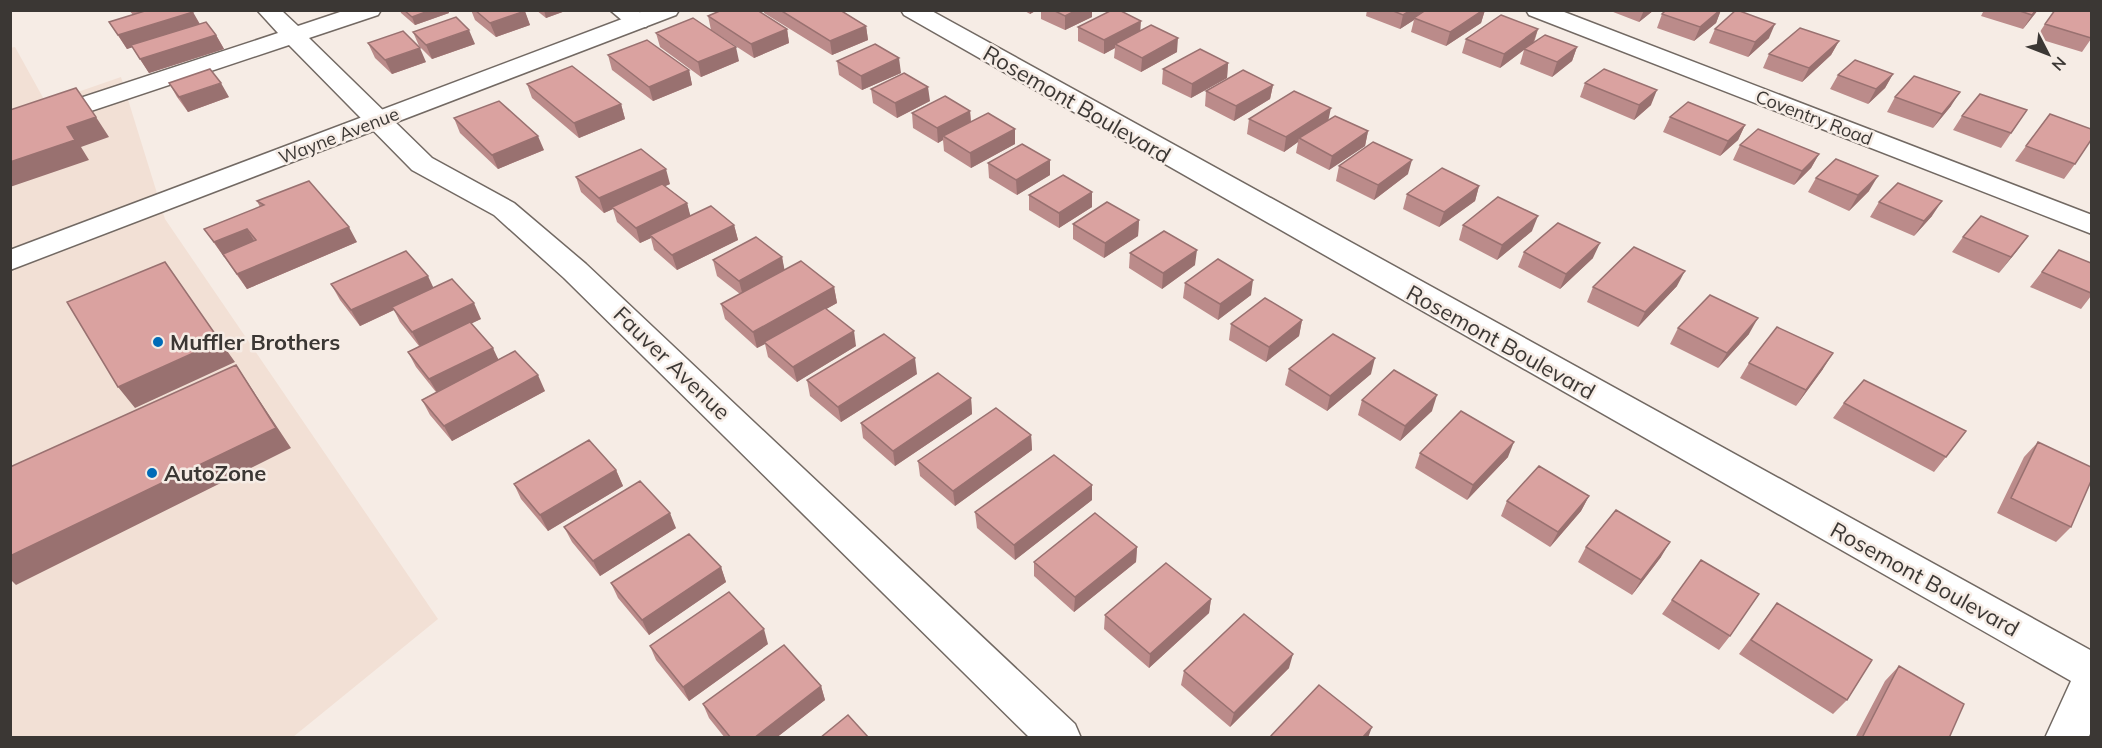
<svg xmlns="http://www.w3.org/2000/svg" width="2102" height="748" viewBox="0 0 2102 748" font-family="Mulish,sans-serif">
<rect width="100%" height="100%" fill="#f6ece5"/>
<path fill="#f2e0d5" d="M15,47L46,103L121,77L165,219L438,619L293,737L11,738L10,48Z"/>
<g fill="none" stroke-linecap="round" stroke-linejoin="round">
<g stroke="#726963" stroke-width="3">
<path id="minor" d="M257,10H281L298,26L346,10H381L378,15L309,38L432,158L514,203L586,264L1075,724L1081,738H1030L564,278L494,215L412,170L289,45L10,138V121L278,33Z
M610,10H637L650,22L646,27H630Z
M901,10H930L2092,651V730L2088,738H2045L2071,681L904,15Z
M1526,10H1559L2092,215V234L1529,15Z"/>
</g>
<g stroke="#726963" stroke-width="3">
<path id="major" d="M646,10H679L676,15L10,270V250Z"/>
</g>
<use href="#minor" fill="#fff" fill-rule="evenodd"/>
<use href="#major" fill="#fff" fill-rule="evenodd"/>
</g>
<path fill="#bb8b8a" d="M129,10H191L199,24L216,35L224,49L149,73L132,47L127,49L109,22L133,15Z
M400,10H448L449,13L415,25L401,13Z
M471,10H524L530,25L496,37L475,20Z
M536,10H568L546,18Z
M764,10H840L866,26L868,40L832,55L764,13Z
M1023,10H1037L1030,14Z
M1041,10H1092V17L1065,30L1041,19Z
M1367,10H1485L1481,23L1446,46L1411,32L1414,20L1400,29L1366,16Z
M1608,10H1654L1639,22Z
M1666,10H1721L1716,23L1694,41L1657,28L1662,14Z
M1984,10H2038L2023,29L1981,16Z
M2091,10V39L2082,52L2036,38L2045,24Z
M708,16L787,29L789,43L754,58L711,30Z
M1078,27L1140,31L1177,52L1141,72L1114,58L1115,48L1104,54L1078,41Z
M1538,29L1534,43L1577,47L1572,61L1552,77L1520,64L1524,50L1500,68L1462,53L1466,39Z
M1715,29L1769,38L1748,57L1709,43Z
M413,32L475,44L432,59L419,46Z
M656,33L739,61L701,77L660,47Z
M1839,41L1831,55L1802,82L1763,68L1769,54Z
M368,43L426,62L392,74L375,58Z
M608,55L689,70L692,85L653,101L612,70Z
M837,61L901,73L862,90L839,75Z
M1228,63L1227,78L1191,98L1162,84L1163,69Z
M1893,74L1885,88L1868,104L1830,89L1838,75Z
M169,83L229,97L188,112L177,97Z
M1585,83L1651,105L1634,120L1580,97Z
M527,84L621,104L625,119L579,138L532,98Z
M1273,85L1270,99L1234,121L1205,106L1206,91Z
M871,89L930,101L897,118L873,103Z
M1895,97L1951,106L1933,128L1887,112Z
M2027,110L2001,148L1953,130L1962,116Z
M970,111L971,122L1015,144L971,168L944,151L943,140L938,143L913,128L912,113Z
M1670,117L1745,125L1738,140L1720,156L1663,132Z
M454,118L544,150L498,169L460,133Z
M1249,119L1329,120L1368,131L1365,146L1329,170L1296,153L1298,142L1284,152L1247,134Z
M1740,145L1819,154L1811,168L1794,185L1733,160Z
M2026,146L2075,164L2064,179L2015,161Z
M988,163L1050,175L1017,195L989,178Z
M1339,166L1408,174L1374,200L1336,181Z
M576,177L670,184L665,186L687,203L690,216L734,225L738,240L677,270L654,250L651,238L640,243L617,222L613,209L604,213L581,192Z
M1816,178L1869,191L1849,211L1808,192Z
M1479,186L1475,201L1439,227L1403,209L1407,194Z
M1029,195L1092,207L1059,228L1029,210Z
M257,201L357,242L247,289L204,229L260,207Z
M1879,202L1932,216L1914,236L1870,217Z
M1139,220L1138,236L1104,258L1073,239V224Z
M1463,225L1532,231L1497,260L1459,240Z
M2028,236L1999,273L1952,252L1963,237Z
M2059,250L2091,263V296L2081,309L2030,287Z
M1524,252L1593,258L1560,289L1518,267Z
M1130,253L1195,265L1162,289L1129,268Z
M782,257L784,270L834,287L837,303L826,309L856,346L797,382L768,357L765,344L757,348L725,319L721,304L740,294L717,276L713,260Z
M1185,283L1251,295L1218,320L1183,298Z
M331,284L434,288L481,319L471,323L499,360L545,391L452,441L430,415L422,400L436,392L416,367L408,352L419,346L400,322L394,310L360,326L340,300Z
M1677,286L1638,327L1587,302L1593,287Z
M1302,320L1299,336L1266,362L1229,340L1231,324Z
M1678,328L1749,334L1718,368L1670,344Z
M1749,363L1823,369L1796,406L1740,378Z
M1289,369L1371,374L1327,411L1285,385Z
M917,374L841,422L810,396L807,380Z
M971,398L972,414L895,466L863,438L861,423Z
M1362,400L1432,411L1400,441L1358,415Z
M1844,403L1946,457L1934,472L1833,418Z
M1031,435L1032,450L955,506L920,476L918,461Z
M2038,442L2071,527L2056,542L1997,513L2024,457Z
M1420,453L1508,457L1467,500L1415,468Z
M616,470L623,486L548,531L521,499L514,484Z
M1589,496L1581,511L1550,547L1501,516L1507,501Z
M1092,500L1015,560L977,528L975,512Z
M564,527L676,528L600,576L572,542Z
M1137,547L1136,562L1074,612L1034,576V562Z
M1586,547L1661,557L1632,595L1578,562Z
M721,567L726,582L649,635L618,598L611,583Z
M1211,599L1209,613L1149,668L1104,629L1105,615Z
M1672,600L1730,636L1719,650L1662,614Z
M1777,603L1847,700L1833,714L1739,654Z
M768,644L689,701L656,660L650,646Z
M1899,666L1949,738H1855L1885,681Z
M1289,668L1230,727L1181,685L1184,671Z
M821,686L825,700L776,738H725L709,718L703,704Z"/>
<path fill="#997170" d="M431,10H448L449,13L415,25L412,17Z
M544,10H568L546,18Z
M1030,10H1037L1030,14Z
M1077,10H1092V17L1065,30V16Z
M1411,10H1429L1414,18V20L1400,29L1403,15Z
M1483,10H1485L1481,23L1446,46L1450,32Z
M1644,10H1654L1639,22Z
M1720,10H1721L1716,23L1694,41L1700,27Z
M2036,10H2038L2023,29L2032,15Z
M525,11L530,25L496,37L490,23Z
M193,12L201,26L127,49L118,35Z
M1141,21L1140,35L1115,44V48L1104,54V40Z
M1775,24L1769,38L1748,57L1755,42Z
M866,26L868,40L832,55L830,41Z
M787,29L789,43L754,58L751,44Z
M1538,29L1533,43L1500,68L1504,54Z
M469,30L475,44L432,59L426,45Z
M216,35L224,49L149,73L140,59Z
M1178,38L1177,52L1141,72L1142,58Z
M1839,41L1831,55L1802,82L1809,68Z
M736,47L739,61L701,77L698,62Z
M1577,47L1572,61L1552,77L1557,62Z
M420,48L426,62L392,74L385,60Z
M899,58L901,73L862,90L861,76Z
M1228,63L1227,78L1191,98L1192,84Z
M689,70L692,85L653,101L649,87Z
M1893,74L1885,88L1868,104L1876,89Z
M221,83L229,97L188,112L179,97Z
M1273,85L1270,99L1234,121L1236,106Z
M928,87L930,101L897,118L895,103Z
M1657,90L1651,105L1634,120L1639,105Z
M1960,92L1951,106L1933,128L1942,114Z
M621,104L625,119L579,138L574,123Z
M1331,108L1328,122L1299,138L1298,142L1284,152L1286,137Z
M970,111L971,125L943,136V140L938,143L937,128Z
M96,117L109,137L81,147L89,160L10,187V162L67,127Z
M1745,125L1738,140L1720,156L1728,141Z
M1015,129V144L971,168L970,153Z
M1368,131L1365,146L1329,170L1332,156Z
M538,136L544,150L498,169L492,155Z
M1819,154L1811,168L1794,185L1802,171Z
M1050,160V175L1017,195L1016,180Z
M1412,160L1408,174L1374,200L1378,185Z
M666,169L670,184L615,209L612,207L613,209L604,213L599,198Z
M1878,176L1869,191L1849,211L1858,195Z
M1479,186L1475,201L1439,227L1444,212Z
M1092,192V207L1059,228V213Z
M1942,201L1932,216L1914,236L1924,221Z
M687,203L691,218L650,235L651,238L640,243L636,228Z
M1538,216L1532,231L1497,260L1502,245Z
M1139,220L1138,236L1104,258L1105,243Z
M734,225L738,240L677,270L672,255Z
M349,227L357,242L247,289L237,274Z
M247,229L256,244L224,257L214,242Z
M2028,236L2017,251L1999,273L2011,257Z
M1600,243L1593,258L1560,289L1566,274Z
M1197,250L1195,265L1162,289L1163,273Z
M782,257L785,272L743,296L739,281Z
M1685,271L1677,286L1638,327L1645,312Z
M428,276L435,291L392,307L394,310L360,326L351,310Z
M1253,280L1251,295L1218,320L1220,304Z
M834,287L837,303L766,343L764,342L765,344L757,348L753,332Z
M474,303L481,319L421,348L412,332Z
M1758,318L1749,334L1718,368L1727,353Z
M1302,320L1299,336L1266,362L1269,347Z
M854,331L856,346L797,382L793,367Z
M220,341L235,362L135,408L118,387Z
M493,348L500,363L438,394L429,379Z
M1833,353L1823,369L1796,406L1806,390Z
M915,358L917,374L841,422L838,407Z
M1375,358L1371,374L1327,411L1330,396Z
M236,365L291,448L16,585L10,579V556Z
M538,375L545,391L452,441L444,426Z
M1437,395L1432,411L1400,441L1405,426Z
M971,398L972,414L895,466L893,451Z
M1031,435L1032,450L955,506L953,491Z
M1514,442L1508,457L1467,500L1473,485Z
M616,470L623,486L548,531L540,515Z
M1092,485V500L1015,560L1014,545Z
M1589,496L1581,511L1550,547L1558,532Z
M670,513L676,528L600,576L593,561Z
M1670,542L1661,557L1632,595L1641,580Z
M1137,547L1136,562L1074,612L1075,597Z
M721,567L726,582L649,635L642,620Z
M1211,599L1209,613L1149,668L1150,654Z
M764,629L768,644L689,701L683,687Z
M1293,654L1289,668L1230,727L1234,713Z
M821,686L825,700L776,738H754Z
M1372,727L1368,738H1362Z"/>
<path fill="#daa2a0" stroke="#997170" stroke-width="1.5" d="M148,10H191L193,12L118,35L109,22Z
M404,10H431L412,17Z
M475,10H524L525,11L490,23Z
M722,10H757L787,29L751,44L708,16Z
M780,10H840L866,26L830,41Z
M1053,10H1077L1065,16Z
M1112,10H1119L1141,21L1104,40L1078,27Z
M1391,10H1411L1403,15Z
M1426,10H1483L1450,32L1414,18Z
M1666,10H1720L1700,27L1662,14Z
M1736,10H1737L1775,24L1755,42L1715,29Z
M2017,10H2036L2032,15Z
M2055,10H2091V38L2045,24Z
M1501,15L1538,29L1504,54L1466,39Z
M456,17L469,30L426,45L413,32Z
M693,18L736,47L698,62L656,33Z
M206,22L216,35L140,59L131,45Z
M1151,25L1178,38L1142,58L1115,44Z
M1800,28L1839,41L1809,68L1769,54Z
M403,31L420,48L385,60L368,43Z
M1545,35L1577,47L1557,62L1524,49Z
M647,40L689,70L649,87L608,55Z
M875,44L899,58L861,76L837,61Z
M1200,49L1228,63L1192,84L1163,69Z
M1855,60L1893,74L1876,89L1838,75Z
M572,66L621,104L574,123L527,84Z
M210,69L221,83L179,97L169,83Z
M1604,69L1657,90L1639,105L1585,83Z
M1243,70L1273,85L1236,106L1206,91Z
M904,73L928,87L895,103L871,89Z
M1914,76L1960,92L1942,114L1895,97Z
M76,88L96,117L67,127L75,140L10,162V110Z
M1294,91L1331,108L1286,137L1249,119Z
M1980,94L2027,110L2011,133L1962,116Z
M945,96L970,111L937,128L912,113Z
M499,101L538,136L492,155L454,118Z
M1688,102L1745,125L1728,141L1670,117Z
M988,113L1015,129L970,153L943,136Z
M2050,114L2091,129V140L2075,164L2026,146Z
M1335,116L1368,131L1332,156L1299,138Z
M1758,129L1819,154L1802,171L1740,145Z
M1373,142L1412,160L1378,185L1339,166Z
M1022,144L1050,160L1016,180L988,163Z
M641,149L666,169L599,198L576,177Z
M1836,159L1878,176L1858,195L1816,178Z
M1442,168L1479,186L1444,212L1407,194Z
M1063,175L1092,192L1059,213L1029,195Z
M309,181L349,227L237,274L223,254L256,240L247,229L214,242L204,229L264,205L257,201Z
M1898,183L1942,201L1924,221L1879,202Z
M662,184L687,203L636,228L612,207Z
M1498,197L1538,216L1502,245L1463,225Z
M1107,202L1139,220L1105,243L1073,224Z
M711,206L734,225L672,255L650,235Z
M1981,216L2028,236L2011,257L1963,237Z
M1558,223L1600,243L1566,274L1524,252Z
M1164,231L1197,250L1163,273L1130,253Z
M756,237L782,257L739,281L713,260Z
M1634,247L1685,271L1645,312L1593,287Z
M2059,250L2091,263V293L2042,272Z
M406,251L428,276L351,310L331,284Z
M1218,259L1253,280L1220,304L1185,283Z
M801,261L834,287L753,332L721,304Z
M165,262L220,341L118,387L67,302Z
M452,279L474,303L412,332L392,307Z
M1710,295L1758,318L1727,353L1678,328Z
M1265,298L1302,320L1269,347L1231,324Z
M825,308L854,331L793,367L764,342Z
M470,322L493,348L429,379L408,352Z
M1777,327L1833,353L1806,390L1749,363Z
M884,334L915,358L838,407L807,380Z
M1333,334L1375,358L1330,396L1289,369Z
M515,351L538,375L444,426L422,400Z
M236,365L276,428L10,556V467Z
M1394,370L1437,395L1405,426L1362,400Z
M938,373L971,398L893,451L861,423Z
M1864,380L1966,431L1946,457L1844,403Z
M996,408L1031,435L953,491L918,461Z
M1461,411L1514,442L1473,485L1420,453Z
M589,440L616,470L540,515L514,484Z
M2038,442L2091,467V481L2071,527L2011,498Z
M1054,455L1092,485L1014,545L975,512Z
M1539,466L1589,496L1558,532L1507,501Z
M640,481L670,513L593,561L564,527Z
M1616,510L1670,542L1641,580L1586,547Z
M1095,513L1137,547L1075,597L1034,562Z
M689,534L721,567L642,620L611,583Z
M1701,560L1759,594L1730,636L1672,600Z
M1166,563L1211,599L1150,654L1105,615Z
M729,592L764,629L683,687L650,646Z
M1777,603L1872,660L1847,700L1751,640Z
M1244,614L1293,654L1234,713L1184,671Z
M784,645L821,686L754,738H731L703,704Z
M1899,666L1964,704L1949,738H1862Z
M1319,685L1372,727L1362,738H1269Z
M848,715L869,738H820Z"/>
<g fill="#006bb7" stroke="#f6ece5" stroke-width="2">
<circle cx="158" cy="342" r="6"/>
<circle cx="152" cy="473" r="6"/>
</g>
<g text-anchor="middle" stroke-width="5" stroke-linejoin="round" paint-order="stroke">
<g font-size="18" fill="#3b3734" stroke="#f6ece5">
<text transform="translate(1814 118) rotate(21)" y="6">Coventry Road</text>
<text transform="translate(339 136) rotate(-21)" y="6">Wayne Avenue</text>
</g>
<g font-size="22" fill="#3b3734" stroke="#f6ece5">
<text transform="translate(1077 104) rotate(30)" y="8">Rosemont Boulevard</text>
<text transform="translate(1501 342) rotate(29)" y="8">Rosemont Boulevard</text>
<text transform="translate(672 363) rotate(44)" y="8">Fauver Avenue</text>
<text transform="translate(1925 579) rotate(29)" y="8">Rosemont Boulevard</text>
</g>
<g font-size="22" font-weight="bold" fill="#3b3734" stroke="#f6ece5" text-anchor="start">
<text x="170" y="350">Muffler Brothers</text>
<text x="164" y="481">AutoZone</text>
</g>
</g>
<rect width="2102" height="748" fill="none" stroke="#3b3734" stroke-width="24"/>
<g transform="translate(2048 54) rotate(132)" stroke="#f6ece5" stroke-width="4.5" paint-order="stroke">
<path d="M0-4.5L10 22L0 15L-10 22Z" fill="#3b3734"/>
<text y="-9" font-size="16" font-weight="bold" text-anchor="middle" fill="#3b3734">N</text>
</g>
</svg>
